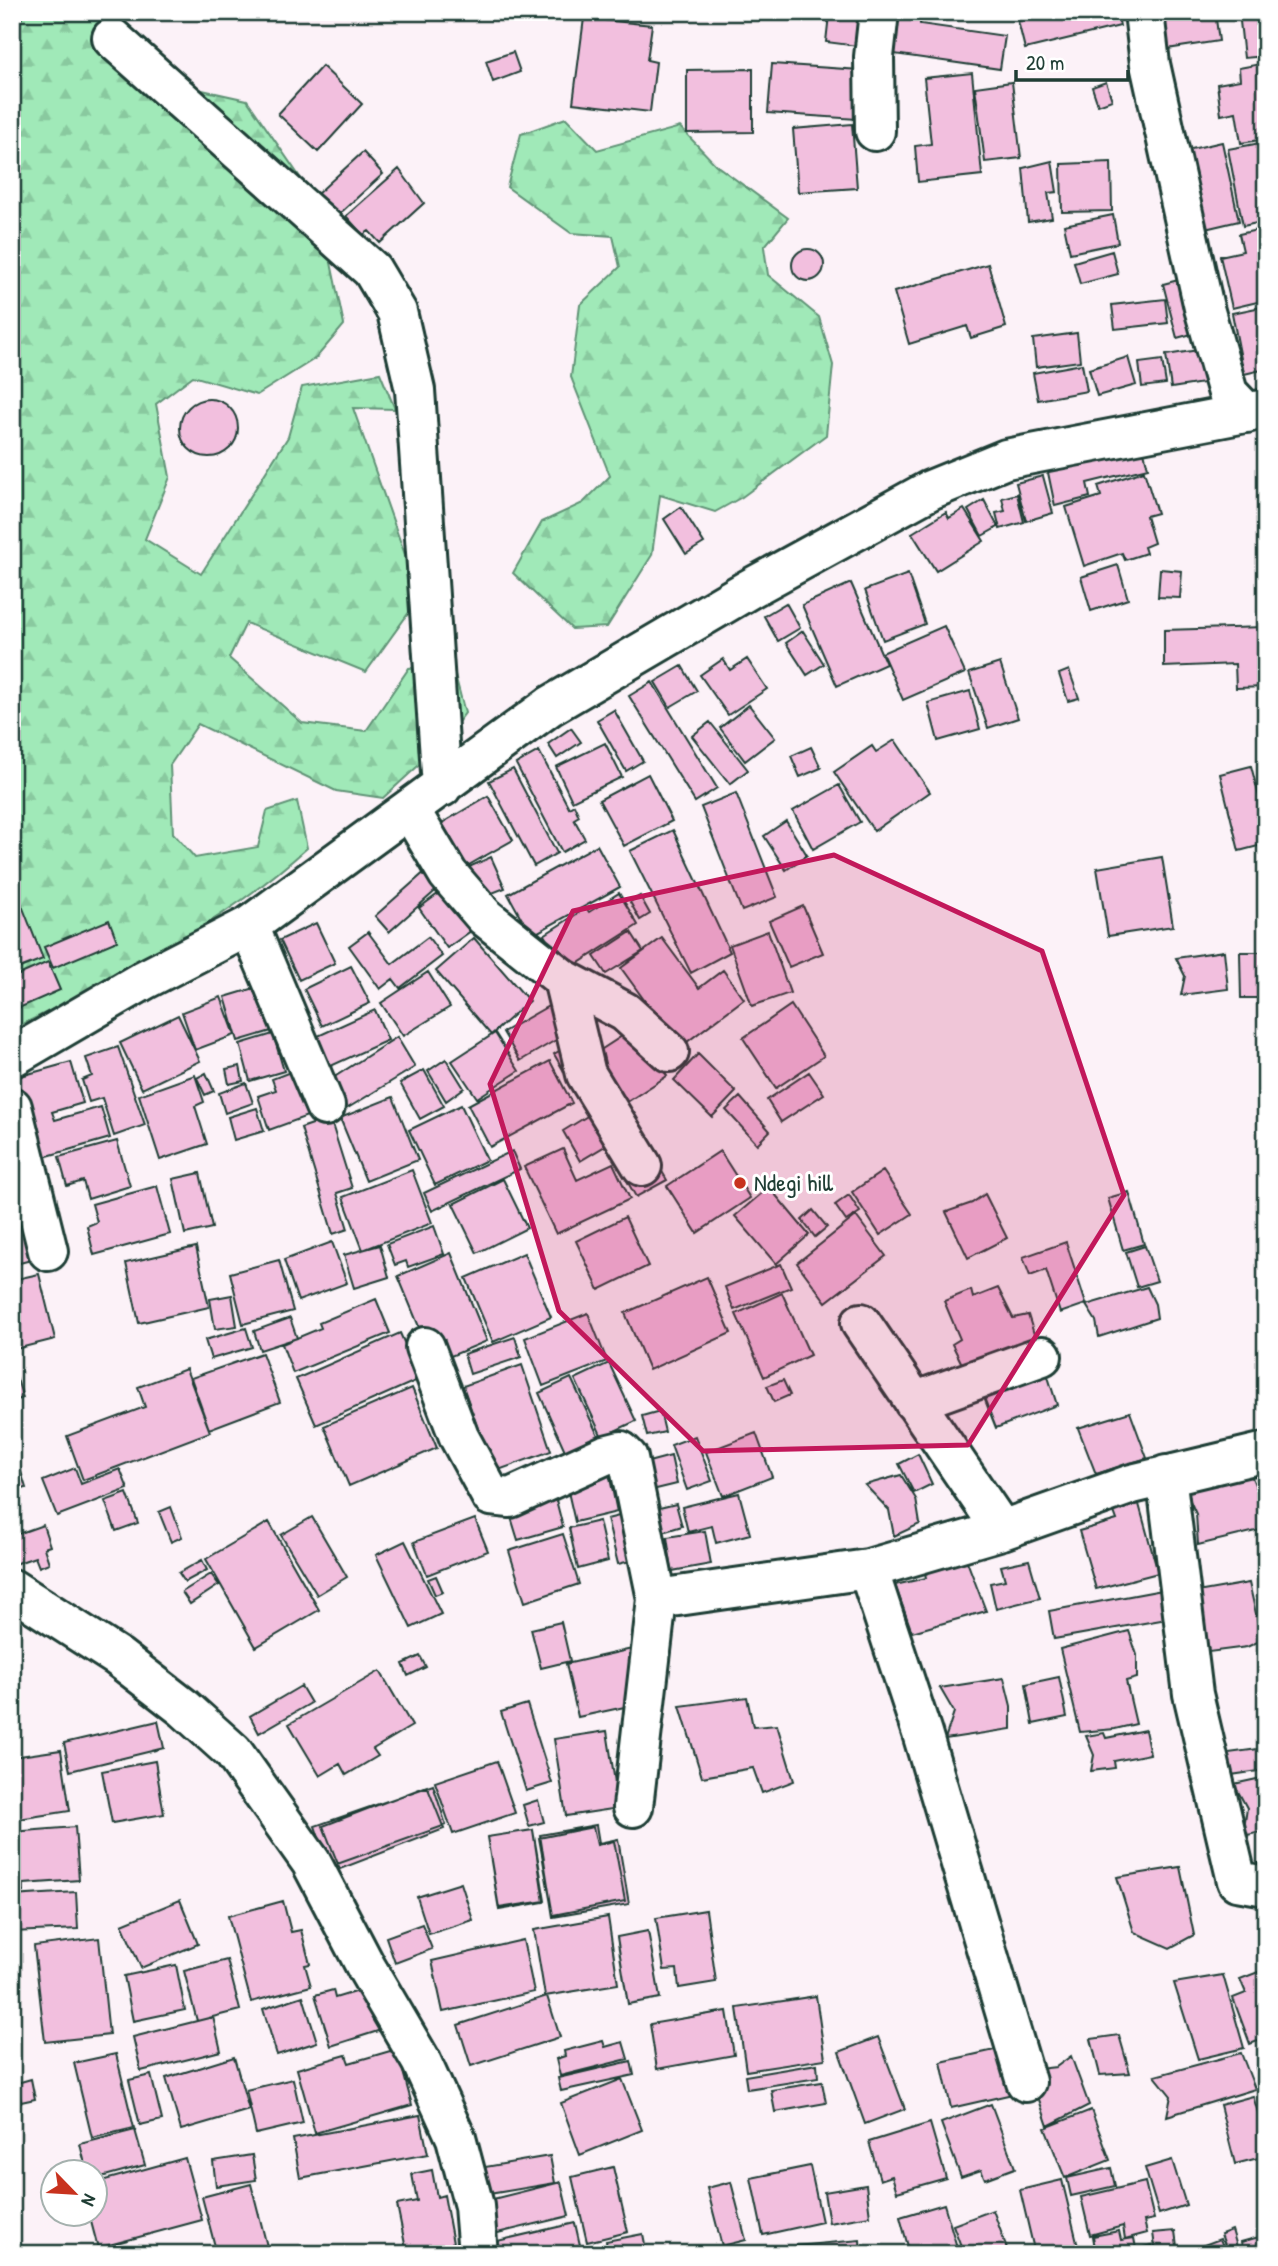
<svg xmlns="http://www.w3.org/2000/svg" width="1278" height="2266" viewBox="0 0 1278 2266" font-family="'Patrick Hand',sans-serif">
<defs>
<pattern id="forest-firs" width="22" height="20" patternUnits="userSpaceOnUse" patternTransform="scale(1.75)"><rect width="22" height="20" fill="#a0e9b8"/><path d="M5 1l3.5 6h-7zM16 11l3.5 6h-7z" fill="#89c99f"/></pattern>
</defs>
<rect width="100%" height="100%" fill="#fcf2f8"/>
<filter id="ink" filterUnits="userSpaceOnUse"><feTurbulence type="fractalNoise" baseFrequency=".0143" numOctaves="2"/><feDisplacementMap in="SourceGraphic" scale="14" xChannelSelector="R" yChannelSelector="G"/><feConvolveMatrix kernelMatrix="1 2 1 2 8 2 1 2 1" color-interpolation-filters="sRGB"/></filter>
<g filter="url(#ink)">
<path fill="url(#forest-firs)" stroke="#609376" stroke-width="2" d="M12,12H113L112,24L166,82L247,100L319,205L344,325L316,358L257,395L193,376L156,404L170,477L145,539L201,574L288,437L302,387L380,373L395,409L353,408L420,597L366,672L246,623L229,658L302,723L366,731L409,668L452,663L465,713L441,745L383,798L336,791L198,724L170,765L173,833L195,858L258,847L267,811L297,801L307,848C221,926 118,977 15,1028L12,1023Z
M566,118L597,150L680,127L716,165L788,218L764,247L768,275L819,317L833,365L826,435L742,497L715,512L660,495L652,555L607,627L572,629L513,573L542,522L583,503L610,476L571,377L580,305L620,267L613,236L571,233L507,187L521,134Z"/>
<path fill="#f2bfde" stroke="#1f3d34" stroke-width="2" d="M12,12H25L21,19Z
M893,12L921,14L920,24L1005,36L1000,69L887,53Z
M954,12H991L990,16Z
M1055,12H1117L1120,26L1025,49L1018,21Z
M1162,12H1215L1219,41L1167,49Z
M1239,12H1266V56L1244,58Z
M829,15L868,20L865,47L826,42Z
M584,18L652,25L647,60L656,62L650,112L573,103Z
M513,52L520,72L493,82L486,61Z
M1266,63V139L1241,143L1236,112L1221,115L1217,84L1240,80L1239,68Z
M772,64L860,70L857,119L768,113Z
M322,66L362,104L318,152L278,114Z
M753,69V132L687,133V70Z
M972,73L982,175L918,182L915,146L931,144L924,78Z
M1012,82L1021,158L985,162L975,87Z
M1106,82L1112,100L1098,105L1092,87Z
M852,124L857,188L798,192L793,129Z
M1222,142L1239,221L1205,229L1187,150Z
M1266,142V221L1243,226L1228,149Z
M363,152L383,174L337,216L317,194Z
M1052,161L1057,192L1048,193L1052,218L1028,222L1023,168Z
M1111,162L1112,211L1062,212L1061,164Z
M399,169L424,203L380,243L369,231L363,235L346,216Z
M1113,215L1118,243L1070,253L1064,225Z
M1266,228V300L1232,308L1220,256L1243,251L1239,234Z
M792 265a16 16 0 1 1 32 0a16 16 0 1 1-32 0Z
M1112,251L1118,274L1080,284L1074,262Z
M988,264L1006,327L971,338L967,326L909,344L894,292Z
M1186,278L1199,332L1177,338L1163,284Z
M1165,299L1168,323L1115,329L1112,305Z
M1266,306V369L1244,374L1232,313Z
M1077,333L1080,361L1036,367L1033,339Z
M1205,349L1210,382L1171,388L1166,355Z
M1128,357L1136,385L1097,396L1089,369Z
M1162,360L1166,384L1142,387L1139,363Z
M1082,364L1087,391L1038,400L1033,373Z
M180 428a29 29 0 1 1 58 0a29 29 0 1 1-58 0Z
M1141,440L1148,468L1087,483L1090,497L1055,506L1046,463Z
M1144,471L1157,513L1146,516L1154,543L1144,547L1146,553L1125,560L1122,553L1084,566L1066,507L1101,496L1098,486Z
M1043,476L1053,513L1026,521L1016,483Z
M1017,494L1024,522L1000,529L996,513L1005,511L1002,498Z
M984,500L998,527L982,536L968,510Z
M681,507L704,543L686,554L664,519Z
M964,509L984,541L936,571L912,533L946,512L949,518Z
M1118,565L1128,599L1091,611L1081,577Z
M1160,569L1182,571L1180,598L1158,597Z
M908,574L925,624L883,640L865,590Z
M851,583L886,664L837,686L802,605Z
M786,603L800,628L778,641L764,616Z
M944,626L965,673L903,700L882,653Z
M1265,627L1266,687L1236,688L1235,664L1164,667V630Z
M803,631L824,664L807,675L786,643Z
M723,659L730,670L747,659L767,689L728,715L700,675Z
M1000,663L1018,718L988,728L969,673Z
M682,666L697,691L670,707L655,682Z
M1069,670L1079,698L1068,701L1059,674Z
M652,682L717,788L695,802L629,696Z
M970,691L980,729L938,741L928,703Z
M749,705L775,738L745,761L720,728Z
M614,710L643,761L626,771L597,720Z
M710,722L748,770L730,784L692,736Z
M571,728L581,742L557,758L548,744Z
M895,740L930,792L874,831L834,772L872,746L876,752Z
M605,743L622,777L572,801L556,767Z
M811,747L821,768L800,777L791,756Z
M539,751L569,808L574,805L579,816L574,819L585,839L562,852L516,764Z
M1251,766L1266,823V844L1239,851L1220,774Z
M513,769L557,853L534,866L489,781Z
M648,774L672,821L624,846L599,800Z
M839,785L860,822L813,849L793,811Z
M736,793L777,897L742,911L701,807Z
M488,796L513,840L467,866L442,823Z
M786,821L807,855L786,870L764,836Z
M673,830L730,952L691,973L630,851Z
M597,845L620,887L531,936L508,894Z
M491,857L505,888L482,897L469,867Z
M1162,857L1173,926L1108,936L1097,868Z
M427,870L441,886L389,932L375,916Z
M446,888L475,928L447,948L419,908Z
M619,893L638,925L566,971L544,935L586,908L589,912Z
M640,896L650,914L640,920L630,902Z
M21,903L43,959L12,971V906Z
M803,906L823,953L789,967L769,921Z
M109,920L117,941L53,968L44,947Z
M316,923L335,963L299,980L280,940Z
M768,931L790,993L752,1006L730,945Z
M368,932L392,964L428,937L442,956L400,988L393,979L380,989L349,946Z
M631,932L643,951L606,974L594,956Z
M474,938L529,1001L491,1035L436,971Z
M662,938L699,988L723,970L744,999L679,1048L621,968Z
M1224,951L1228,989L1181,995L1185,976L1176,958Z
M1240,952H1266V998H1241Z
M48,962L60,990L12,1011V978Z
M351,966L370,1003L322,1026L304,989Z
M428,972L450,1007L403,1036L381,1003Z
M265,985L278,1029L238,1041L225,997Z
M221,997L235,1035L195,1050L182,1012Z
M557,1001L573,1030L520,1061L503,1032Z
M791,1005L824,1056L776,1088L743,1038Z
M375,1010L388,1040L320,1071L307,1041Z
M178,1015L200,1061L142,1089L120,1043Z
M636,1027L667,1076L627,1102L596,1053Z
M495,1033L519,1071L477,1098L452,1061Z
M273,1034L284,1071L250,1081L240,1044Z
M584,1036L667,1180L636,1197L607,1145L580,1161L563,1131L589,1115L554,1054Z
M397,1037L415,1067L343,1111L325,1083Z
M118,1047L145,1125L114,1136L102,1098L89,1102L82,1080L92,1076L86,1058Z
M698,1054L736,1092L712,1117L674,1080Z
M446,1059L464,1088L446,1101L428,1071Z
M550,1061L572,1103L490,1147L468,1105Z
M71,1062L83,1103L52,1112L55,1120L101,1107L110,1138L37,1159L14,1078Z
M240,1066L243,1081L229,1084L226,1069Z
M298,1069L313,1114L269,1130L258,1096L276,1090L272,1079Z
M424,1070L444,1106L420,1119L400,1083Z
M809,1072L824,1094L781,1122L767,1100Z
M206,1073L214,1091L205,1095L197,1078Z
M195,1075L204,1102L195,1106L207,1144L160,1160L139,1095Z
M246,1083L253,1103L225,1113L219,1093Z
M393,1097L418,1160L366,1181L340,1118Z
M740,1097L770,1131L757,1144L726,1110Z
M461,1105L487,1160L435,1185L409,1130Z
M257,1108L264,1131L234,1140L228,1117Z
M330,1118L352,1188L337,1193L348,1229L333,1234L301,1128Z
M117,1141L130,1186L88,1199L83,1181L67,1186L59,1157Z
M563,1149L577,1180L613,1163L630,1199L556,1234L524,1167Z
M512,1151L520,1169L432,1211L424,1193Z
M720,1151L750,1198L697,1233L667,1186Z
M412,1170L432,1223L363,1250L343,1197Z
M883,1171L912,1214L880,1235L852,1192Z
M200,1173L212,1228L185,1234L173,1179Z
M503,1179L527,1228L477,1253L453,1204Z
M157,1186L170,1234L94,1255L87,1226L97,1222L92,1204Z
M769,1187L809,1235L776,1264L735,1216Z
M1129,1192L1144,1244L1123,1250L1108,1198Z
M985,1194L1007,1238L968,1258L946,1212L972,1203Z
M849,1195L860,1212L846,1221L835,1205Z
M813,1210L827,1227L815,1237L802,1220Z
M29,1213L39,1258L12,1265V1217Z
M856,1216L886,1256L826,1302L797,1263Z
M625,1217L648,1266L599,1290L576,1241Z
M434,1226L444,1254L408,1267L406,1261L395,1265L387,1244Z
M332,1242L347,1283L298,1301L284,1260Z
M1066,1242L1086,1304L1060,1313L1046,1270L1030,1276L1023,1257Z
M380,1245L389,1277L354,1288L344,1255Z
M1145,1246L1157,1281L1137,1287L1126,1252Z
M196,1247L209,1307L139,1323L126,1263Z
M451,1253L487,1341L434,1363L398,1276Z
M524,1253L551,1317L493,1342L466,1278Z
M279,1260L293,1311L243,1324L230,1273Z
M781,1264L791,1287L734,1310L725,1287Z
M39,1274L55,1339L12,1350V1280Z
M707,1277L731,1333L649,1370L625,1313Z
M1147,1287L1155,1304L1157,1318L1099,1337L1096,1321L1086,1305Z
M998,1288L1013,1318L1028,1315L1039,1350L966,1372L952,1344L960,1339L944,1301L971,1290L973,1298Z
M782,1293L810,1355L764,1377L736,1314Z
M232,1295L237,1326L215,1329L210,1299Z
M376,1299L390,1333L293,1373L282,1344L321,1328L319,1323Z
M588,1313L607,1361L543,1386L525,1338Z
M290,1318L297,1338L260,1350L254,1331Z
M246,1328L252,1347L211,1359L205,1340Z
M400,1333L420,1379L316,1425L296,1379Z
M515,1337L521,1357L470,1374L464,1354Z
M262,1353L280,1402L209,1429L191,1378Z
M609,1363L636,1421L602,1437L575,1379Z
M1044,1364L1057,1405L996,1428L981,1390Z
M522,1365L551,1451L493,1472L463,1386Z
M186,1369L210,1432L83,1480L67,1436L145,1407L138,1387Z
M15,1373L23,1398L12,1402V1374Z
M571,1378L604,1448L571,1464L539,1393Z
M783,1380L790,1395L774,1402L767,1386Z
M412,1388L437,1448L349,1486L324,1426Z
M660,1411L665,1432L647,1436L642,1416Z
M1130,1412L1147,1458L1096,1474L1078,1428Z
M756,1433L772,1477L723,1496L706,1452Z
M695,1436L712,1481L687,1490L671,1445Z
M12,1442L26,1488L12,1492Z
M918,1454L932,1484L914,1493L899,1464Z
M671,1456L677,1484L648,1491L641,1464Z
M75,1468L81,1484L120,1469L128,1489L57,1516L43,1481Z
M1248,1468L1262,1501L1260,1530L1198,1545L1196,1514L1183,1485Z
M609,1473L617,1512L575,1522L566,1483Z
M901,1475L916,1499L920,1524L894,1536L889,1510L865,1485Z
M127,1493L138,1523L116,1531L105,1501Z
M739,1493L750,1534L716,1543L712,1526L688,1532L682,1507Z
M1137,1497L1158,1573L1096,1589L1079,1531L1117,1520L1114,1512L1075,1520Z
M556,1500L563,1527L518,1540L510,1514Z
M676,1504L682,1526L653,1535L647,1511Z
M171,1507L182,1537L171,1542L159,1512Z
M631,1513L642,1558L618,1564L607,1519Z
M312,1517L347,1577L317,1595L281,1535Z
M475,1519L488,1551L427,1575L414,1542Z
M599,1521L608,1561L578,1569L569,1528Z
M269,1522L319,1610L256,1647L206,1559Z
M43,1525L50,1546L44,1548L49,1563L39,1567L35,1557L12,1565V1536Z
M705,1531L711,1564L672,1571L667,1537Z
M563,1534L579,1584L525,1602L509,1551Z
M405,1541L441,1614L411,1628L376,1555Z
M965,1556L986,1611L912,1632L895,1585L926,1578L924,1568Z
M202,1560L207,1570L185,1582L179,1573Z
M1029,1560L1040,1598L996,1609L990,1583L1005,1580L1001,1566Z
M211,1574L219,1585L190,1604L182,1592Z
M436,1576L443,1592L435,1595L428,1579Z
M1249,1583L1262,1640L1247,1647L1209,1652L1197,1592Z
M1173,1588L1178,1617L1054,1639L1049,1611Z
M561,1622L570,1661L541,1668L531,1629Z
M1129,1631L1137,1655V1678L1126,1681L1136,1724L1115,1729L1080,1732L1060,1649Z
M632,1649L643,1703L578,1717L566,1664Z
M420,1656L426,1667L408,1676L403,1664Z
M380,1671L412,1726L373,1749L378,1756L346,1775L340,1764L320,1776L289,1724Z
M1059,1677L1067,1717L1033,1724L1026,1684Z
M1004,1678L1011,1706V1729L945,1739L954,1712L940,1688Z
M301,1686L311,1703L259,1733L250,1716Z
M747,1697L753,1727L777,1725L794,1781L762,1793L753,1768L702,1777L680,1706Z
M527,1704L552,1783L526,1791L501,1712Z
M158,1721L164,1748L70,1771L64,1743Z
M1145,1730L1150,1754L1114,1761L1115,1768L1091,1771L1094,1755L1086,1736L1104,1733L1106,1738Z
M607,1731L619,1808L566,1816L554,1739Z
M1266,1748V1770L1224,1776L1221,1754Z
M61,1750L70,1811L12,1820V1757Z
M155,1761L164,1814L112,1823L102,1771Z
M497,1761L515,1813L453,1834L435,1782Z
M1266,1777V1831L1243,1836L1247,1808L1234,1784Z
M433,1785L446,1825L329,1867L315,1826Z
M427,1786L444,1829L340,1869L323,1826Z
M538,1800L544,1822L529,1826L523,1805Z
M596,1825L599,1843L618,1839L629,1904L553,1917L540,1835Z
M75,1827L79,1880L24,1884V1892L12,1893V1832Z
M593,1827L597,1845L614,1841L625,1901L553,1915L539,1838Z
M533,1830L545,1901L499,1908L487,1837Z
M533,1830L544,1902L499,1910L487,1837Z
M1180,1867L1194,1935L1170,1948L1134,1932L1117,1877Z
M461,1883L473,1920L429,1934L417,1897Z
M76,1892L78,1929L12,1932V1896Z
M180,1900L198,1944L141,1968L122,1924Z
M283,1901L291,1932L301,1930L310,1964L305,1965L311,1986L251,2002L228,1916Z
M706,1910L716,1982L679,1988L677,1969L664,1970L656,1918Z
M608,1917L618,1984L545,1996L534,1930Z
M422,1924L432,1949L395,1963L386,1937Z
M648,1931L660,1998L628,2004L617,1937Z
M99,1938L109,2035L45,2042L34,1946Z
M523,1940L534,1992L443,2012L432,1961Z
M227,1960L240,2010L197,2021L184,1971Z
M176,1965L185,2010L133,2021L124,1976Z
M1266,1969V2038L1250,2044L1233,1998L1246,1993L1240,1979Z
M1223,1975L1244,2048L1198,2059L1174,1983Z
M368,1988L381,2030L331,2046L315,1995L333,1990L335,1998Z
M303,1996L317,2042L277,2055L263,2009Z
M547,1996L560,2037L471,2066L458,2025Z
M816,1996L825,2059L746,2071L737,2008Z
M727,2011L734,2055L657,2069L650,2024Z
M213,2017L221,2051L141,2071L133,2037Z
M1119,2035L1130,2073L1100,2075L1091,2039Z
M878,2037L905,2109L865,2124L839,2052Z
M603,2041L605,2047L623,2042L628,2059L560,2076L556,2059L565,2056L564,2051Z
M1008,2047L1017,2093L951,2108L941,2062Z
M397,2049L412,2105L315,2133L297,2069L346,2055L349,2063Z
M1241,2053L1255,2089L1167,2116L1171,2096L1155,2076Z
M116,2054L134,2128L92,2138L74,2063Z
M1071,2056L1089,2105L1048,2126L1029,2070L1056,2067Z
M234,2057L249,2110L181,2130L166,2078Z
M631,2061L634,2075L561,2091L558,2078Z
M817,2064L818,2078L747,2089L745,2076Z
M1266,2066V2100L1256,2068Z
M151,2075L162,2120L140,2125L129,2080Z
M31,2079L35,2099L21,2102L17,2083Z
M293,2079L303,2123L256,2134L246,2090Z
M622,2079L642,2130L580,2155L561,2103Z
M822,2082L826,2103L775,2112L771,2090Z
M1253,2096L1266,2139V2156L1235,2164L1220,2105Z
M991,2104L1015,2168L985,2179L981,2170L961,2177L941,2123Z
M1091,2110L1110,2160L1065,2178L1045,2128Z
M420,2115L428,2154L300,2178L293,2139Z
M930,2123L946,2178L897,2192L892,2176L880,2180L869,2142Z
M135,2130L145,2165L94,2179V2172H87L80,2144Z
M252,2155L256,2180L216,2186L213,2161Z
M550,2156L555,2183L489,2194L485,2167Z
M185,2158L202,2220L98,2248L89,2214H94V2183Z
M1172,2160L1186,2205L1159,2214L1145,2168Z
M810,2166L822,2222L763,2235L751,2178Z
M613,2167L628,2232L587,2242L572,2177Z
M1111,2168L1115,2186L1071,2196L1067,2178Z
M432,2170L437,2197L444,2195L455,2254H407L397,2205L417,2201L412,2174Z
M1062,2180L1080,2254H1035L1020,2190Z
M561,2182L569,2216L485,2236L477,2203Z
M731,2182L746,2240L722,2246L707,2188Z
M1145,2182L1154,2219L1144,2221L1147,2233L1125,2239L1123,2226L1090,2235L1081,2197Z
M251,2184L269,2254H217L202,2197Z
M866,2185L870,2216L829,2223L824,2192Z
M944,2204L959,2254H910L900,2217Z
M993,2210L1009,2254H964L953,2225Z
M575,2223L582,2254H496L493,2242Z
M1232,2230L1238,2250L1228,2253L1221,2234Z
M1119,2231L1121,2240L1134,2238L1137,2254H1096L1093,2236Z
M1175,2231L1178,2254H1156L1153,2233Z
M643,2234L647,2254H608L606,2241Z
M1266,2235V2254H1244L1241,2242Z
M1220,2239L1226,2254H1195L1193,2249Z
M860,2240L861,2254H797L796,2246Z
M1152,2245L1153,2254H1138V2248Z
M793,2249V2254H772L771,2252Z"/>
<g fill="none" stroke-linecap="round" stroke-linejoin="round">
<g stroke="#1f3d34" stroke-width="44">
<path id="minor" d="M1144,12L1150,64L1204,308L1228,393L1247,413
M112,38L372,270L397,312L415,390L442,787
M875,131L874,57L879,12
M410,810L448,874L485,917L563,979L625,1012L669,1052
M249,926L325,1106
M563,979L586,1074L642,1166
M12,1057L144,980L249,926L550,706L751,588L930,490L1006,459L1266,409
M12,1107L48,1251
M861,1323L1002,1530
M425,1347L459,1437L491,1496L510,1498L605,1455L621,1451L628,1458L657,1599
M914,1402L1042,1356
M1166,1475L1193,1694L1237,1881L1266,1886
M868,1569L922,1733L1026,2082
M12,1589L118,1657L184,1708L233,1752L311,1862L366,1967L421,2061L456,2138L474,2206L478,2254
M633,1807L657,1599L868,1569L1002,1530L1132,1484L1266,1452"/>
</g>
<use href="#minor" stroke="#fff" stroke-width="38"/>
</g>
</g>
<path fill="#c2185b" fill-opacity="0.2" stroke="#c2185b" stroke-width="5" stroke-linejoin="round" d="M834,855L1042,951L1124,1195L968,1445L703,1451L559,1311L490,1084L573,911Z"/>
<circle fill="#c8321e" stroke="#fff" stroke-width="2.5" cx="740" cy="1183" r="7"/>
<g text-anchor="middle" stroke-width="6" stroke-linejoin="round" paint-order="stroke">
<g font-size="24" fill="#1f3d34" stroke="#fff" text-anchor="start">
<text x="754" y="1191">Ndegi hill</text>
</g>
</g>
<rect width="1278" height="2266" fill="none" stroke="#fff" stroke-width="42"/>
<rect x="21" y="21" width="1236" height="2224" fill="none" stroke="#1f3d34" stroke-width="2.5" filter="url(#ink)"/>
<g transform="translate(74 2193) rotate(115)"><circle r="33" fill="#ffffff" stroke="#a5b1ae" stroke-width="2"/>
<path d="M0-5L12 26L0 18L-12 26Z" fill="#c8321e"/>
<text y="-10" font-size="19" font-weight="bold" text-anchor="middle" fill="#1f3d34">N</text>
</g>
<path d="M1016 70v10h112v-10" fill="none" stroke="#1f3d34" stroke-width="3.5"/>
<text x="1026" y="70" font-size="21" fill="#1f3d34" stroke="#ffffff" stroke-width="5" paint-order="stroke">20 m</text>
</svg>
